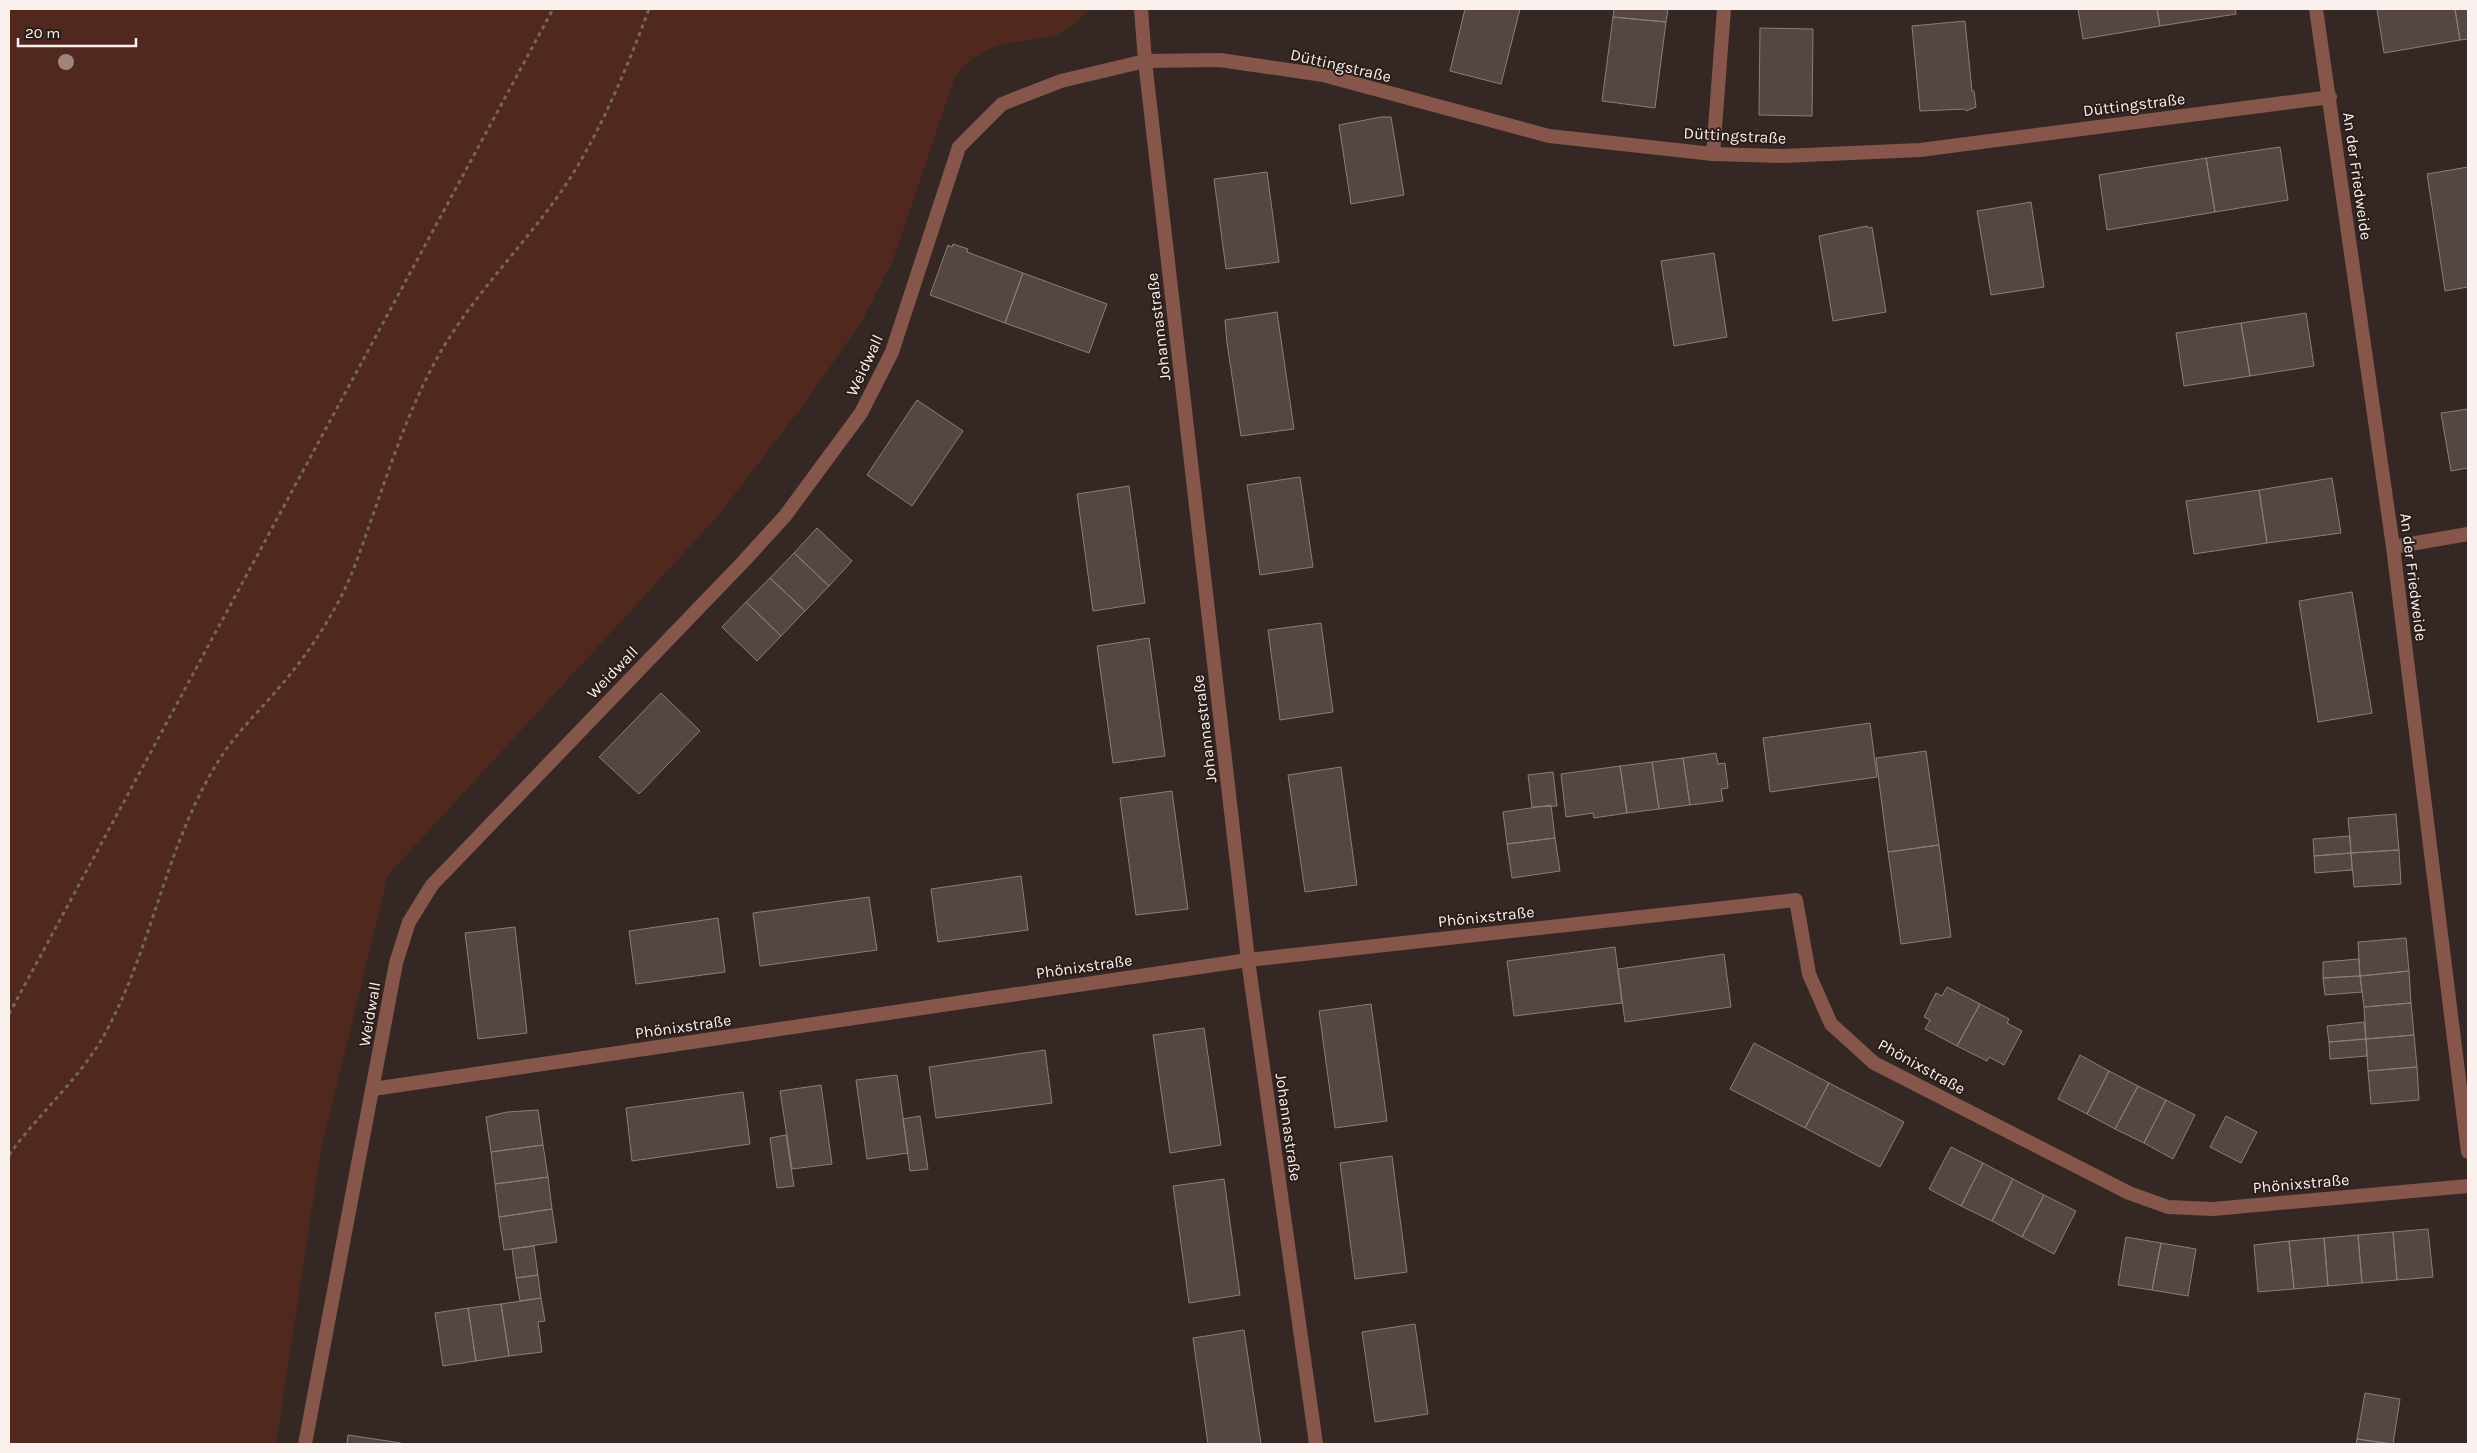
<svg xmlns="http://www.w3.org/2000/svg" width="2477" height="1453" viewBox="0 0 2477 1453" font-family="Karla,sans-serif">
<rect width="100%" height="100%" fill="#352724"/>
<path fill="#51281e" d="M9,9H1088C1059,48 1033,34 994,47C979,52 966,63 956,74L893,260L863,319L811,395L717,517L388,875L321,1150L276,1444H9Z"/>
<path fill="#564642" stroke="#8e7c78" d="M1465,9H1520L1501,84L1450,71Z
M1614,9H1668L1666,22L1613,17Z
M2078,9H2157L2160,26L2083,39Z
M2157,9H2235L2236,14L2160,26Z
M2377,9H2455L2460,40L2384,53Z
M2455,9H2468V39L2460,40Z
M1613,17L1666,22L1655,108L1602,101Z
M1965,21L1972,91H1974L1976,107L1966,111L1965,109L1920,111L1912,26Z
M1760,28L1813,29L1812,116L1759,115Z
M1381,117H1391L1404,195L1351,204L1339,125Z
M2280,147L2288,200L2215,212L2206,158Z
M2206,158L2215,212L2107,230L2099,175Z
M2468,167V287L2445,291L2427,174Z
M1267,172L1279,262L1226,269L1214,179Z
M2031,202L2044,287L1991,295L1977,211Z
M1867,226L1868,228L1872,227L1886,312L1833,321L1819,236Z
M953,244L968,249L967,252L1023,273L1005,323L930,295L948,245L952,247Z
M1714,253L1727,337L1674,346L1661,261Z
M1023,273L1107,304L1089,353L1005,323Z
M1277,312L1294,429L1241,436L1227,343L1225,320Z
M2306,313L2314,366L2250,376L2241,323Z
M2241,323L2250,376L2184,386L2176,333Z
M917,400L963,431L912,506L867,475Z
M2468,409V468L2451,471L2441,413Z
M1300,477L1313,567L1260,575L1247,485Z
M2332,478L2341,533L2267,543L2259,490Z
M1129,486L1145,603L1093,611L1077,494Z
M2259,490L2267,543L2194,554L2186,501Z
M817,528L852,561L829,586L794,553Z
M794,553L829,586L805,611L770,578Z
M770,578L805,611L781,636L746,602Z
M2352,592L2372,713L2318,722L2299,601Z
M746,602L781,636L757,661L722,627Z
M1321,623L1333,712L1280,720L1268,630Z
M1149,638L1165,756L1113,763L1097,646Z
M661,693L700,731L639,794L599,757Z
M1870,723L1877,777L1770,792L1763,738Z
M1926,751L1939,845L1888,852L1876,758Z
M1716,753L1718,764L1725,763L1728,788L1721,789L1723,801L1690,805L1683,758Z
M1683,758L1690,805L1659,809L1652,762Z
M1652,762L1659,809L1627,813L1620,766Z
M1620,766L1627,813L1594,818L1593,813L1566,817L1561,774Z
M1341,767L1357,885L1305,892L1288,775Z
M1553,772L1557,806L1532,807L1528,775Z
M1172,791L1188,909L1136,915L1120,798Z
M1551,805L1555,838L1507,844L1503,812Z
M2396,814L2399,850L2351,853L2348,818Z
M2350,836L2351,853L2314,856L2313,839Z
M1555,838L1560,871L1512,878L1507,844Z
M1939,845L1951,937L1901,944L1888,852Z
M2399,850L2401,884L2354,887L2351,853Z
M2351,853L2352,870L2315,873L2314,856Z
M1021,876L1028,930L938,942L931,889Z
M869,897L877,950L760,966L753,913Z
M718,918L725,972L636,984L629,931Z
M515,927L527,1033L478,1039L465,933Z
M2406,938L2409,971L2360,976L2358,942Z
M1615,947L1622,1003L1514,1016L1507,961Z
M1724,954L1731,1007L1625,1022L1618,969Z
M2359,959L2360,976L2323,978V962Z
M2409,971L2411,1003L2364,1007L2360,976Z
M2360,976L2362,992L2325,995L2323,978Z
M1947,987L1980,1004L1957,1046L1925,1029L1930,1020L1924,1017L1936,993L1942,996Z
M2411,1003L2414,1035L2366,1039L2364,1007Z
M1371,1004L1387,1121L1335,1128L1319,1011Z
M1980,1004L2009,1019L2007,1023L2022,1031L2004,1065L1989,1057L1987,1061L1957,1046Z
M2364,1022L2366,1039L2329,1042L2327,1026Z
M1204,1028L1221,1145L1170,1153L1153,1035Z
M2414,1035L2417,1067L2368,1071L2366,1039Z
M2366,1039L2367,1056L2330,1059L2329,1042Z
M1754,1043L1829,1083L1805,1128L1730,1089Z
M1045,1050L1052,1103L936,1118L929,1067Z
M2080,1055L2109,1071L2087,1114L2058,1099Z
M2417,1067L2419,1100L2371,1104L2368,1071Z
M2109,1071L2138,1086L2115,1129L2087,1114Z
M897,1075L908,1153L867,1159L856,1080Z
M1829,1083L1904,1122L1880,1167L1805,1128Z
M821,1085L832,1164L792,1169L780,1091Z
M2138,1086L2166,1100L2144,1143L2115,1129Z
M743,1092L750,1144L632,1161L626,1108Z
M2166,1100L2195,1115L2173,1159L2144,1143Z
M538,1110L543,1145L491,1152L486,1117L507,1112Z
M920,1116L928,1169L910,1171L903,1119Z
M2226,1116L2257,1132L2241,1163L2210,1147Z
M786,1135L794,1186L777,1188L770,1138Z
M543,1145L548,1177L495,1184L491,1152Z
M1951,1147L1983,1163L1961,1206L1929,1189Z
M1392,1156L1407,1272L1355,1279L1340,1163Z
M1983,1163L2013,1179L1992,1221L1961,1206Z
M548,1177L552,1209L499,1217L495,1184Z
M1224,1179L1240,1295L1189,1303L1173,1186Z
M2013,1179L2044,1195L2022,1237L1992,1221Z
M2044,1195L2076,1211L2054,1254L2022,1237Z
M552,1209L557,1242L504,1250L499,1217Z
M2428,1229L2433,1277L2397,1280L2393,1232Z
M2393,1232L2397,1280L2362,1283L2358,1235Z
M2358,1235L2362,1283L2328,1286L2324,1238Z
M2126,1237L2161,1243L2152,1290L2118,1285Z
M2324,1238L2328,1286L2294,1289L2289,1241Z
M2289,1241L2294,1289L2258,1292L2254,1245Z
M2161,1243L2196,1249L2188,1296L2152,1290Z
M534,1246L538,1275L516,1278L512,1249Z
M538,1275L541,1298L520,1301L516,1278Z
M541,1298L545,1321L538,1322L542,1352L509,1356L501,1304Z
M501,1304L509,1356L476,1361L468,1308Z
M468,1308L476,1361L443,1366L435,1313Z
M1415,1324L1428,1414L1375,1422L1362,1332Z
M1244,1330L1261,1444H1208L1193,1338Z
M2365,1393L2400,1399L2393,1444L2357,1439Z
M348,1435L401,1443L400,1444H347Z
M2357,1439L2390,1444H2356Z"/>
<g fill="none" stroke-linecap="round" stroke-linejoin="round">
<path stroke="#726562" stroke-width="3" stroke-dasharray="4 4" stroke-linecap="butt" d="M9,1014L553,9
M9,1155C41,1110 85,1075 110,1024C153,941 167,845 216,765C234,734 260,711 283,683C306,656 326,626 342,595C353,573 361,549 369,526C389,470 407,413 436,360C474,291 533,238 574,172C605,121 628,65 649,9"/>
<path stroke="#87564b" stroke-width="14" d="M1713,154L1724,9"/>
<path stroke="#87564b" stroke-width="14" d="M1141,9L1145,61L1248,960L1316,1444
M2316,9L2393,547L2468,1152
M2393,547L2468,534
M373,1089L1248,960L1796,900L1809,974L1831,1024L1874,1063L2129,1193L2168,1207L2213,1209L2468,1186
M305,1444L396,963L409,922L432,885L743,562L785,516L861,413L892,352L959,147L1002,104L1061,81L1145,61L1220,60L1323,75L1549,136L1713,154L1783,156L1920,150L2330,97"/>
</g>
<circle fill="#a0837d" cx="66" cy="62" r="8"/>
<g text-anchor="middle" stroke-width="4" stroke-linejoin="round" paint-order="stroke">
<g font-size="16" fill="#faf0ee" stroke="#2b1d1a">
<text transform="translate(1341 65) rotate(13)" y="6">Düttingstraße</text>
<text transform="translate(2134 104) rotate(-7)" y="6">Düttingstraße</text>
<text transform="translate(1735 135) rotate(3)" y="6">Düttingstraße</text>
<text transform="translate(2358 176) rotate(82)" y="6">An der Friedweide</text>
<text transform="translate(1158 327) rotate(-97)" y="6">Johannastraße</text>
<text transform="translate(864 365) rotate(-65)" y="6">Weidwall</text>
<text transform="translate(2414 577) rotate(83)" y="6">An der Friedweide</text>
<text transform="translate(612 672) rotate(-46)" y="6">Weidwall</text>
<text transform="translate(1204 729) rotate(-97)" y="6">Johannastraße</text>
<text transform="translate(1486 916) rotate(-6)" y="6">Phönixstraße</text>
<text transform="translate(1084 966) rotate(-8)" y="6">Phönixstraße</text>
<text transform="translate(369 1014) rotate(-80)" y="6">Weidwall</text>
<text transform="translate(683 1026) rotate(-8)" y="6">Phönixstraße</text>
<text transform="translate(1922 1066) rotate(29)" y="6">Phönixstraße</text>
<text transform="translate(1289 1127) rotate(82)" y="6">Johannastraße</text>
<text transform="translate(2301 1183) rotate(-5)" y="6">Phönixstraße</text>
</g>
</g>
<rect width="2477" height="1453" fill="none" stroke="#faf0ee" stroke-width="20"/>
<path d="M18 38v8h118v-8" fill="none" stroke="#faf0ee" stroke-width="2.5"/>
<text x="25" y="38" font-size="15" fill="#faf0ee" stroke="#2b1d1a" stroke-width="4" paint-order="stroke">20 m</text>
</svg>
